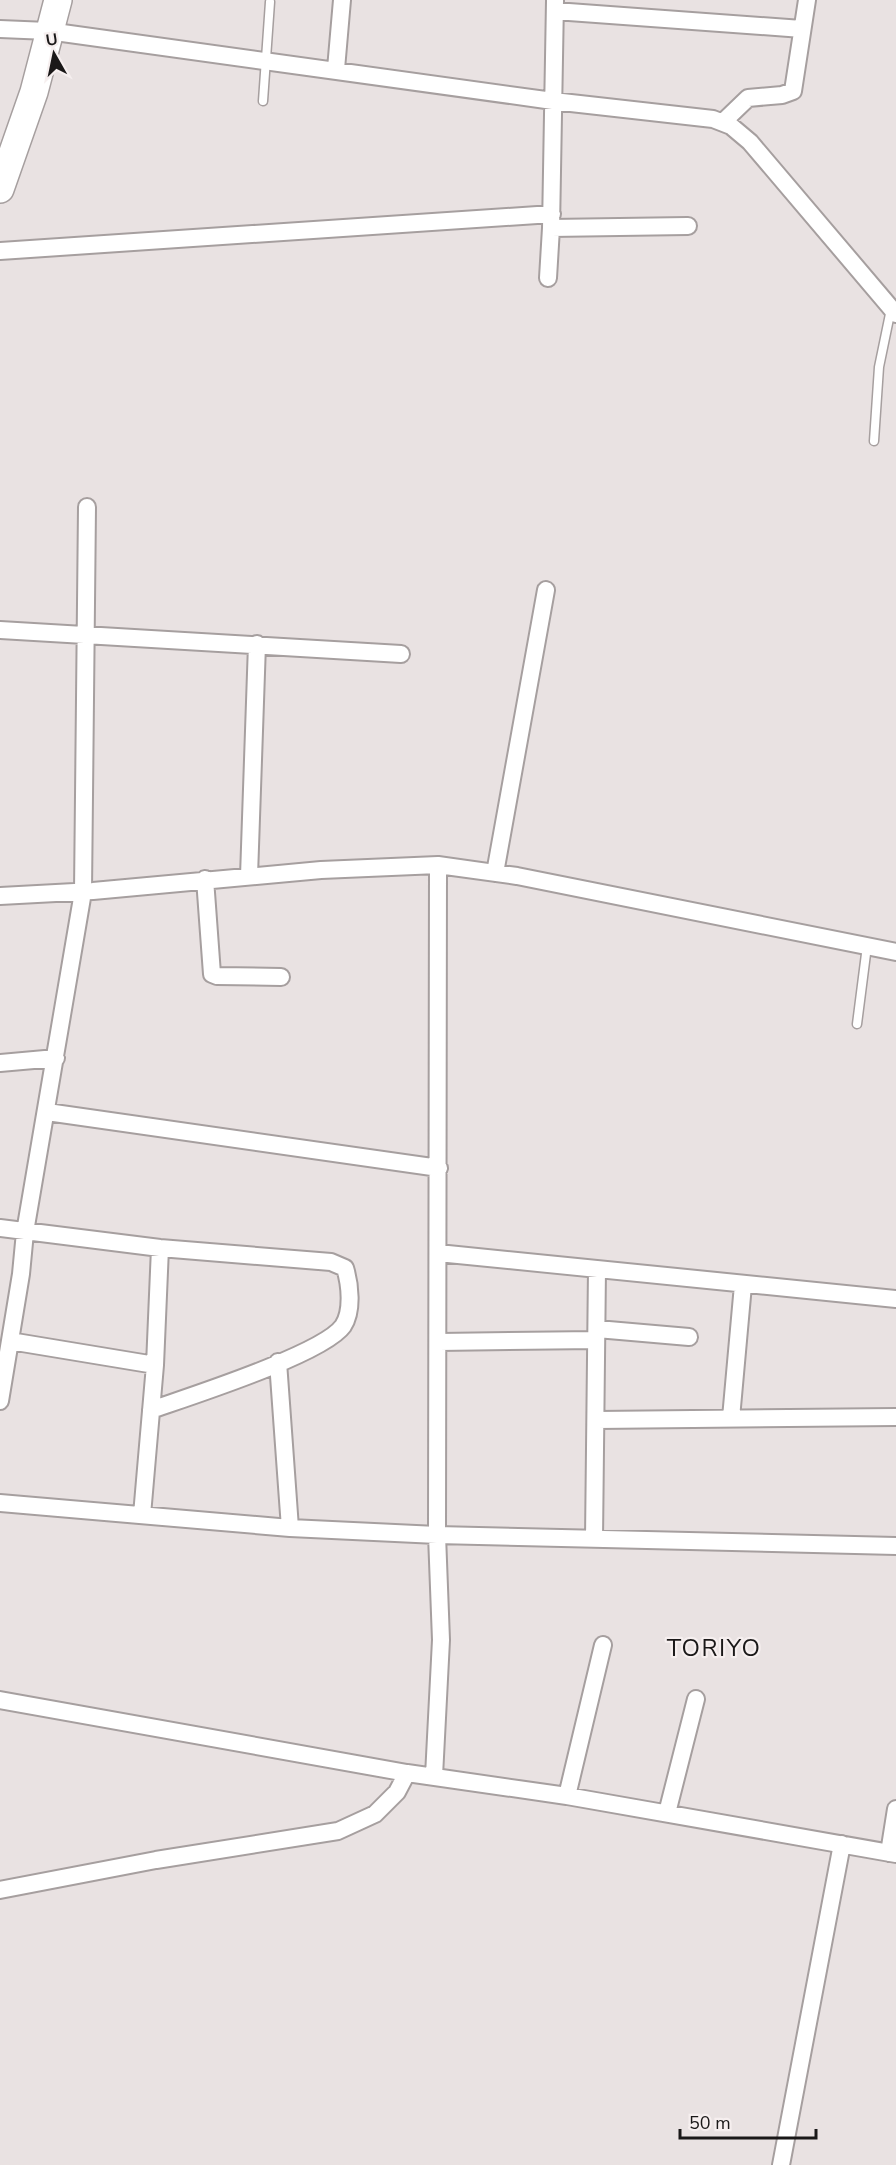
<svg xmlns="http://www.w3.org/2000/svg" width="896" height="2165" viewBox="0 0 896 2165" font-family="'Nunito Sans',sans-serif">
<rect width="100%" height="100%" fill="#e9e2e2"/>
<g fill="none" stroke-linecap="round" stroke-linejoin="round">
<g stroke="#a69f9f" stroke-width="11">
<path id="service" d="M263,101L270,2
M874,441L879,367L891,309
M857,1024L867,946"/>
</g>
<g stroke="#a69f9f" stroke-width="20">
<path id="minor" d="M555,11L802,29
M0,29L48,31L553,101L713,119L731,126L750,142L896,314
M336,69L342,0
M723,122L748,98L782,95L793,91L807,0
M551,228L555,1
M0,251L552,214
M548,278L551,228L688,226
M0,630L401,654
M495,873L546,590
M249,876L257,644
M205,879L212,974L217,976L281,977
M0,896L93,891L321,870L438,865L517,876L896,952
M0,1063L56,1058
M47,1112L439,1168
M0,1228L160,1248L331,1262L345,1268C350,1284 353,1311 343,1326C323,1354 188,1397 151,1410
M438,1253L896,1299
M597,1329L689,1337
M10,1341L155,1365L142,1515
M439,1342L596,1340
M278,1362L290,1528
M155,1365L160,1248
M0,1401L21,1274L25,1232L83,892L87,507
M731,1418L743,1285
M597,1420L896,1417
M0,1503L290,1528L437,1535L896,1546
M594,1539L597,1269
M0,1700L407,1773L567,1796L896,1854
M434,1776L441,1640L437,1535L438,865
M567,1796L603,1645
M667,1813L696,1699
M889,1853L896,1809
M0,1890L156,1860L338,1831L375,1814L397,1792L407,1773
M781,2165L842,1844"/>
</g>
<g stroke="#a69f9f" stroke-width="30">
<path id="primary" d="M0,189L34,92L58,0"/>
</g>
<use href="#service" stroke="#fff" stroke-width="8"/>
<use href="#minor" stroke="#fff" stroke-width="16"/>
<use href="#primary" stroke="#fff" stroke-width="27"/>
</g>
<g text-anchor="middle" stroke-width="4.5" stroke-linejoin="round" paint-order="stroke">
<g font-size="24" letter-spacing="1.5" fill="#1a1818" stroke="#f6efef">
<text x="714" y="1656">TORIYO</text>
</g>
</g>
<g transform="translate(54 54) rotate(351)" stroke="#f6efef" stroke-width="4.5" paint-order="stroke">
<path d="M0-4.5L10 22L0 15L-10 22Z" fill="#1a1818"/>
<text y="-9" font-size="16" font-weight="bold" text-anchor="middle" fill="#1a1818">U</text>
</g>
<path d="M680 2129v9h136v-9" fill="none" stroke="#1a1818" stroke-width="3"/>
<text x="689" y="2129" font-size="18" fill="#1a1818" stroke="#f6efef" stroke-width="4.5" paint-order="stroke">50 m</text>
</svg>
